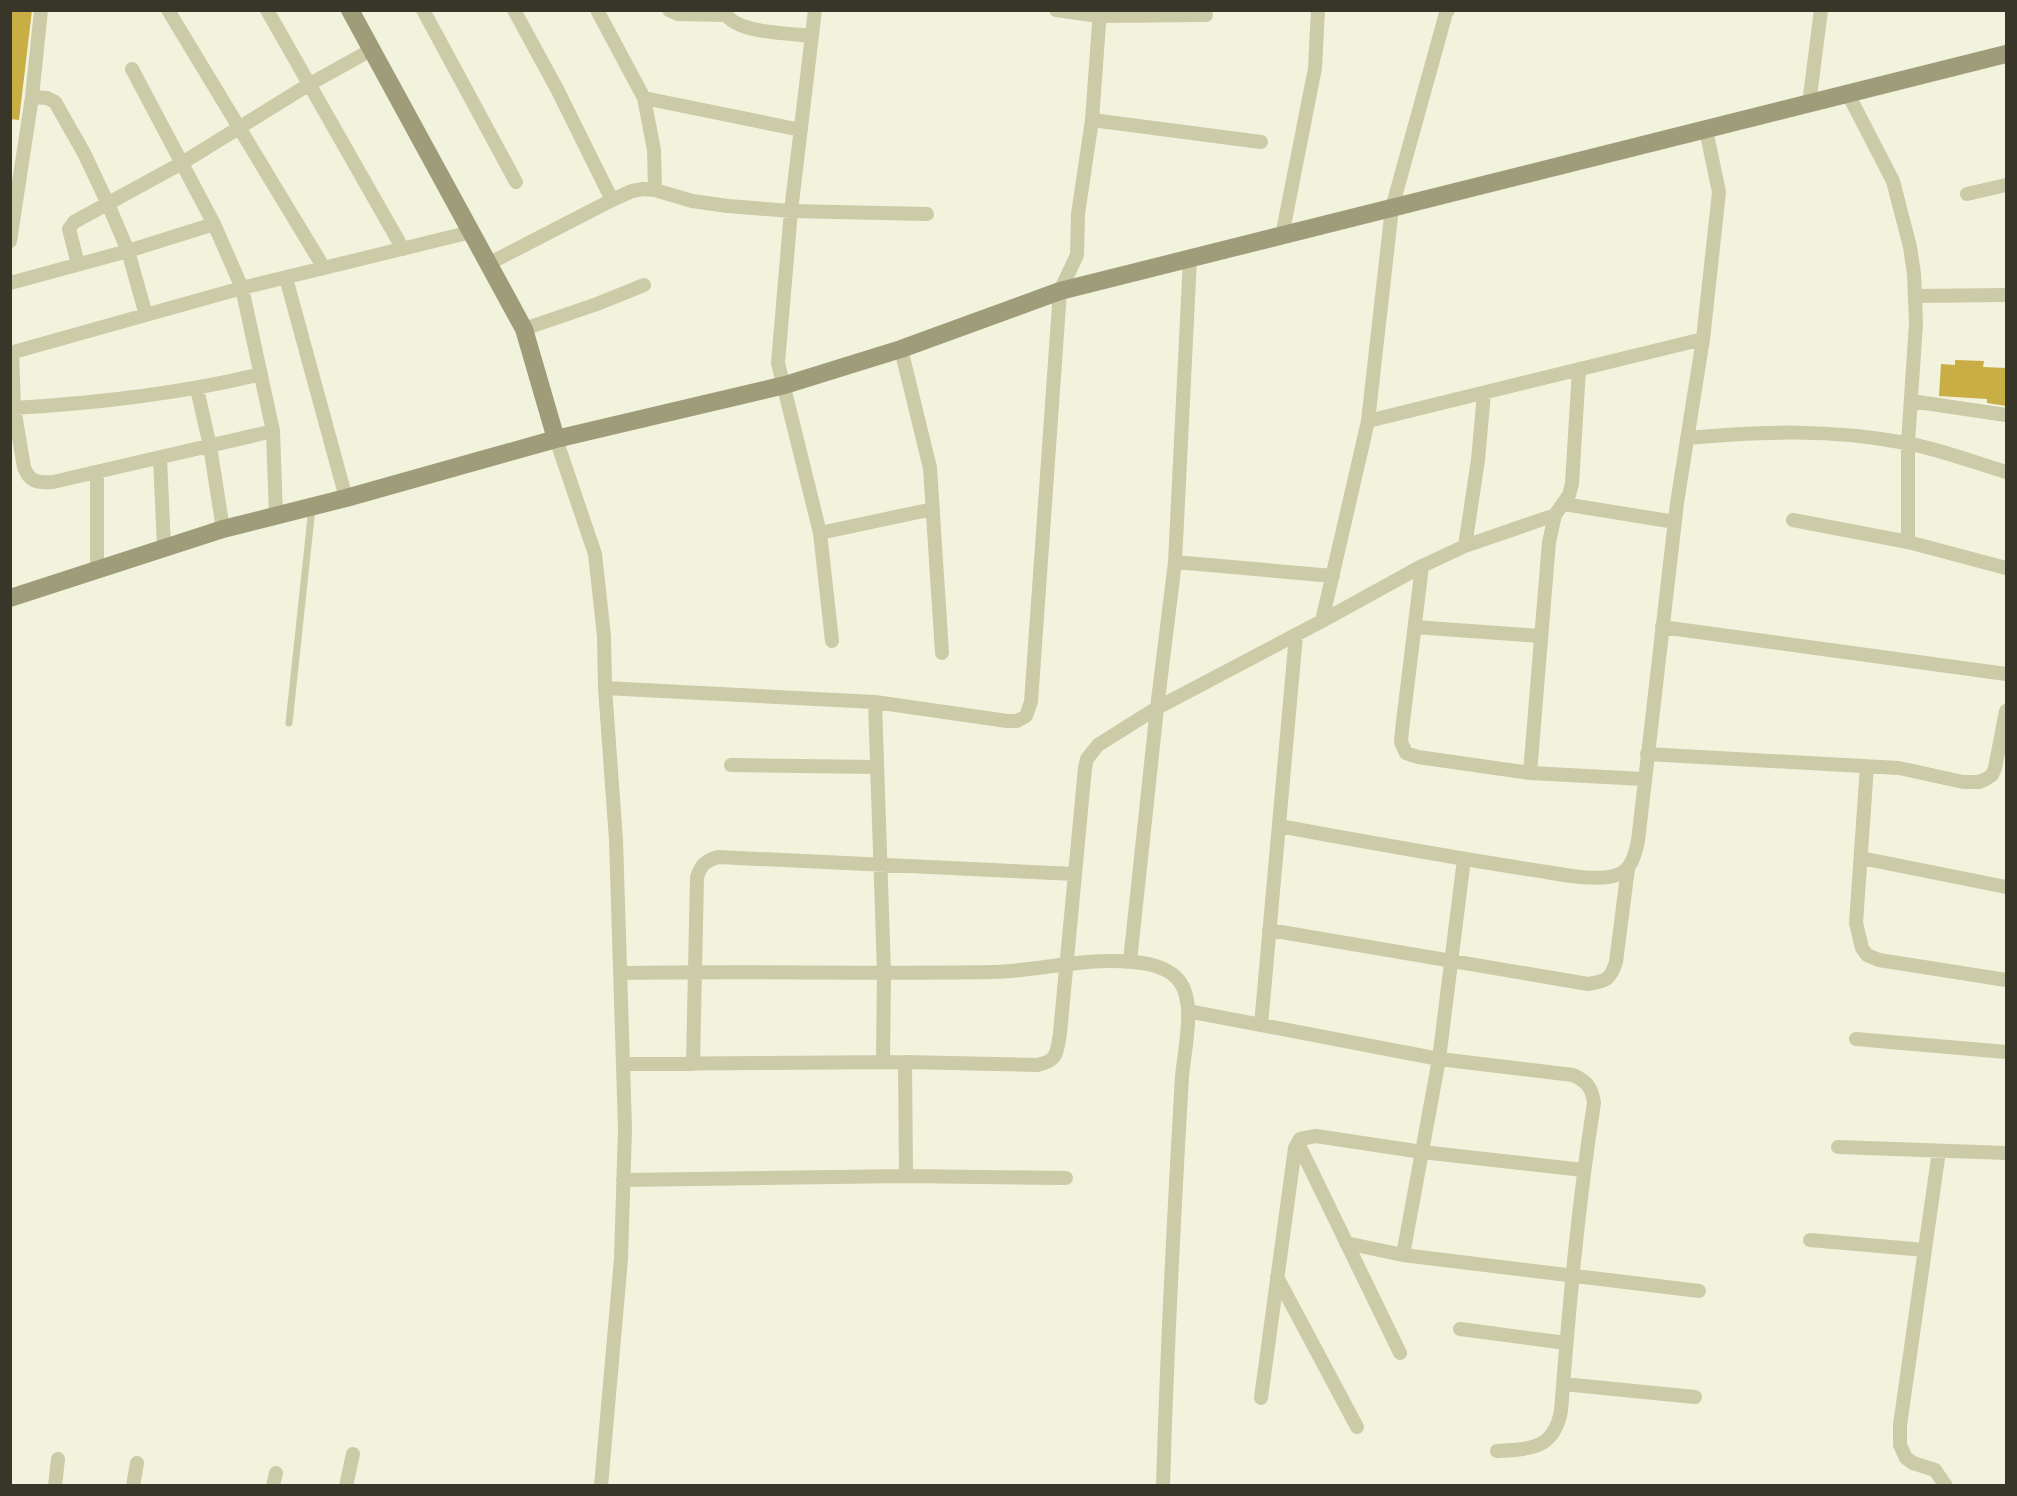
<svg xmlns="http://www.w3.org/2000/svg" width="2017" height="1496" viewBox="0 0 2017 1496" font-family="Cabin,sans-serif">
<rect width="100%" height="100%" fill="#f1f3dd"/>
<path fill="#c9ad45" d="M10,10H32L19,120L10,119Z
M1955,360L1984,361L1983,367L2007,368V406L1987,403V399L1939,396L1941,364L1955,365Z"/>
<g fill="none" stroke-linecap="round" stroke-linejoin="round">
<path stroke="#cbcba8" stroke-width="7" d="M289,723L312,508"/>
<path stroke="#cbcba8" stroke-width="14" d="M168,10L324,268
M267,10L403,249
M423,10L516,182
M514,10L557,89L612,200
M597,10L644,98L654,150L655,190
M669,10L678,14L725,15
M724,10C731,34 790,33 812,36
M815,10L791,211L778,363L820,533L832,641
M1056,10L1099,16L1206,15
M132,69L214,224L242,288L273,431L276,516
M1848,94L1893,181L1910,247L1914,274L1916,323L1908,443V542
M32,97L47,98L55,102L84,153L108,204L128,251L146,315
M644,98L801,130
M1809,104L1821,10
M1092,120L1261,142
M1967,194L2006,185
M1282,236L1315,68L1318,10
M10,241L32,97L41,10
M78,264L69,229L74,222L182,163L308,85L371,50
M488,264L612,200L632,191L643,189L655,190L692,201L728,206L791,211L927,214
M286,278L346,498
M10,283L128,251L214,224
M1915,296L2006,295
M524,329L597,304L644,285
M901,349L930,468L942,653
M10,353L242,288L471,232
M12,353L14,408L24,467C29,482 38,483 53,482L273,431
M197,389L210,446L223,529
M1911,401L2006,415
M14,408C98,403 180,394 261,374
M1368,421L1703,339
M1687,438C1762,431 1831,429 1906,443C1939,449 1973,462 2006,472
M556,439L595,554L604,636L605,688L616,840L625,1129L621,1259L601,1486
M160,458L164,547
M97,472V570
M1564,504L1675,522
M1793,520L1908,542L2006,568
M820,533L933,509
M1465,546L1478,460L1484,393
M1175,562L1333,576
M1422,566L1402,730L1401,742L1406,753L1418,757L1530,773L1644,779
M1322,621L1368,421L1392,208L1446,13L1448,10
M1415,627L1541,636
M1662,627L2006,674
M605,688L875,702L1007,721H1017L1026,716L1031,702L1060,291L1077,255L1078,214L1092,120L1100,10
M875,702L884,972L883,1062
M1647,754L1899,768L1963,782H1979L1986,779L1992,775L1995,768L2006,711
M731,765L877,767
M1867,766L1856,923L1862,948L1867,955L1879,960L2006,980
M1530,773L1549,542L1555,515L1569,495L1572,484L1579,369
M1279,826C1361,841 1444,856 1527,869C1552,872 1594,883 1617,875C1632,870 1635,854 1638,841L1677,503L1703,339L1719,192L1706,130
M1861,858L2006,887
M1269,930L1588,984C1605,981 1610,981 1616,962L1628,868
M1130,961L1157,708L1175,562L1190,259
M621,973C745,971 869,974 992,972C1038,971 1086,957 1132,962C1149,963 1169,967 1180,982C1196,1004 1184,1051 1182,1077C1174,1213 1167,1349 1163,1486
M1188,1011L1439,1059L1573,1075C1587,1081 1592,1088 1594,1103C1578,1205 1569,1308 1561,1411C1554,1449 1531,1449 1497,1451
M1261,1025L1296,635
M1856,1039L2006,1052
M905,1062L906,1176
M624,1064L905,1062L1037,1065C1058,1061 1057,1052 1060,1033L1085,768L1087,759L1098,745L1157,708L1322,621L1422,566L1465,546L1555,515
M693,1064L697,877C701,865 705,861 718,857L1075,874
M1298,1143L1400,1353
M1838,1147L2006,1153
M1939,1151L1900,1425V1445L1906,1458L1913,1463L1935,1470L1946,1486
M623,1180L906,1176L1066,1178
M1810,1240L1925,1250
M1346,1243L1403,1255L1699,1291
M1403,1255L1439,1059L1464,859
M1277,1277L1357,1427
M1460,1329L1566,1343
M1563,1384L1695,1397
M1261,1398L1295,1148L1300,1139L1316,1136L1422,1152L1583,1170
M55,1486L58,1459
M133,1486L137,1463
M273,1486L276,1473
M346,1486L353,1454"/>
<path stroke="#9f9c79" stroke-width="18" d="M350,10L524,329L556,439
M10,598L223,529L346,498L556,439L785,385L901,349L1060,291L2006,54"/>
</g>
<rect width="2017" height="1496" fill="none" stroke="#383628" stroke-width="24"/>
</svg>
